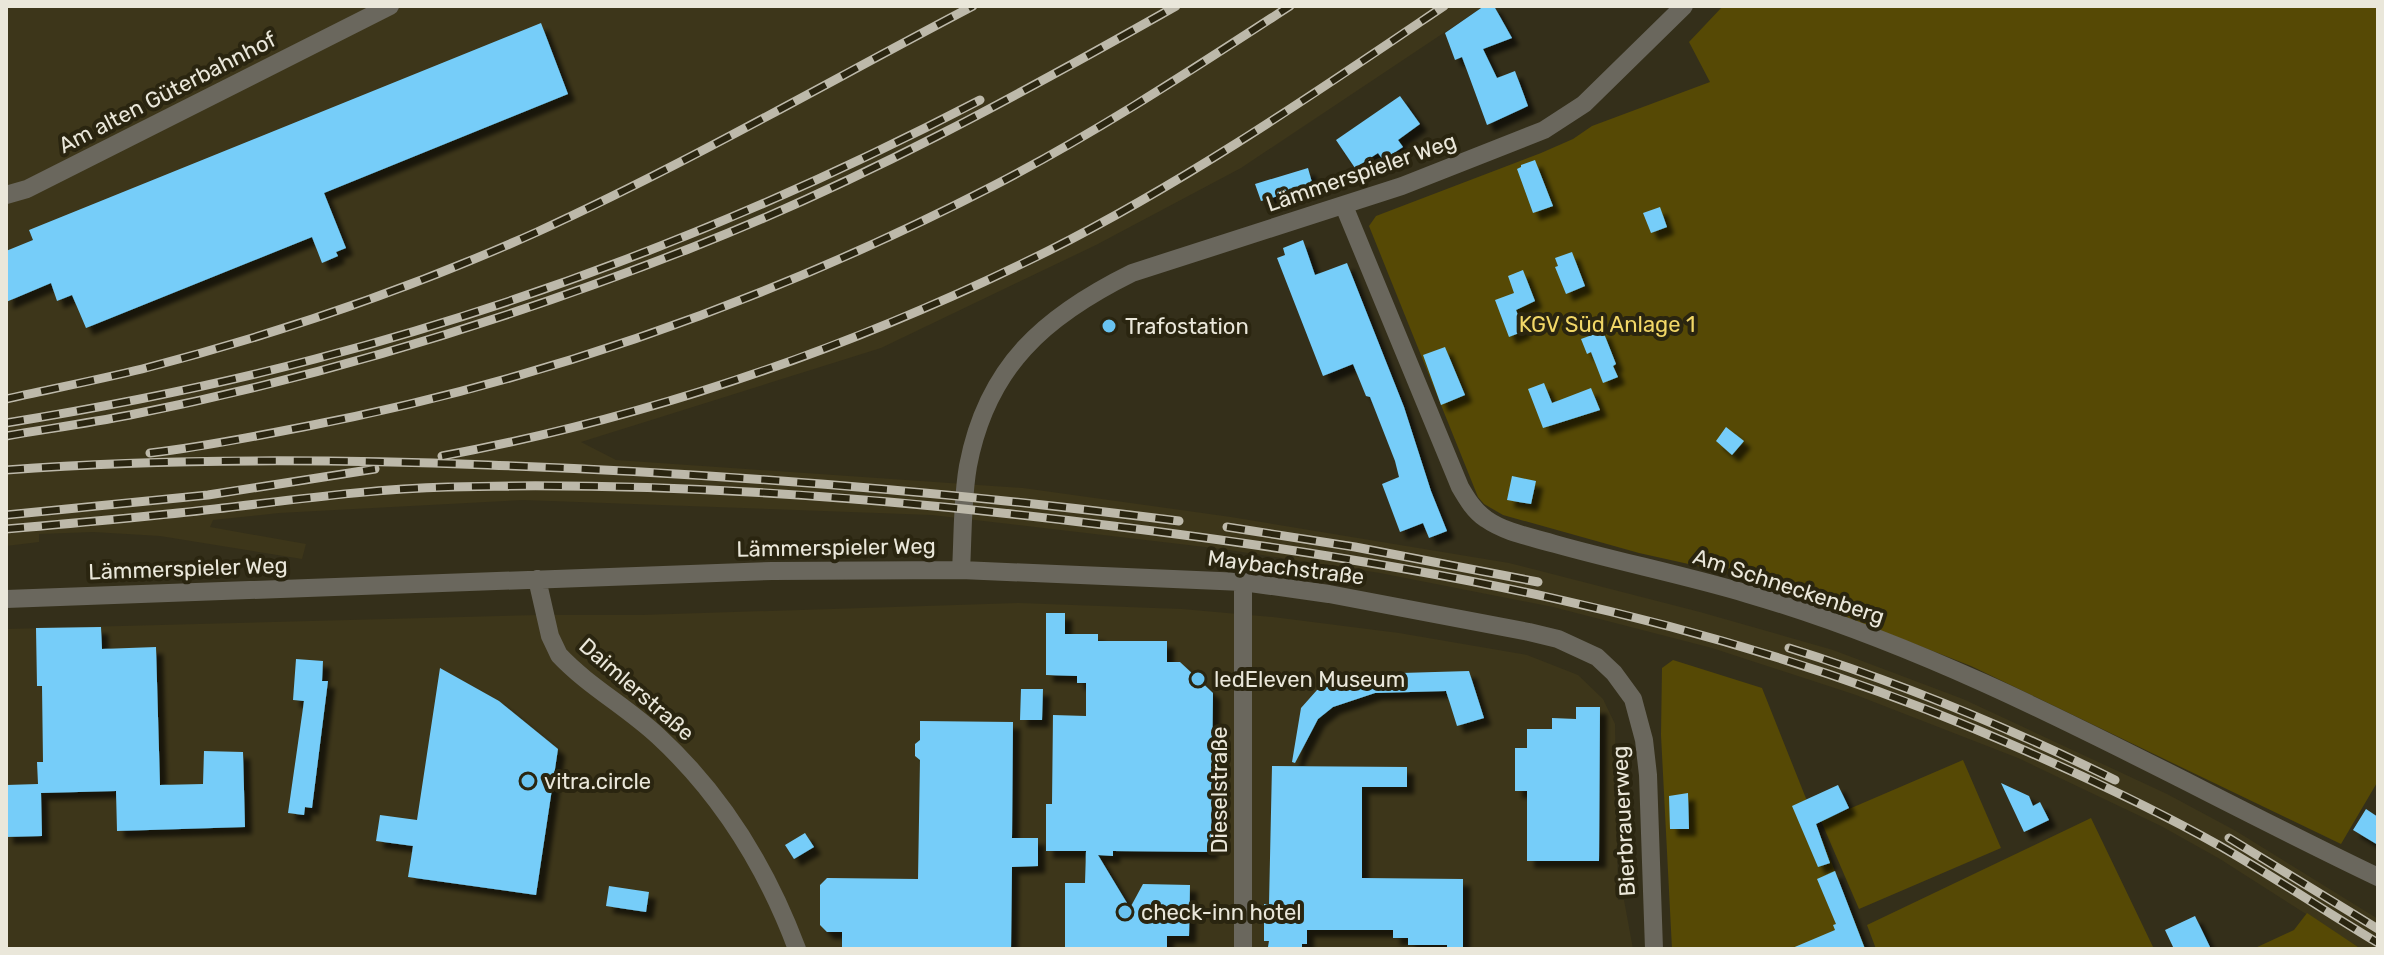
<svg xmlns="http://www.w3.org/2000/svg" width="2384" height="955" viewBox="0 0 2384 955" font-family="Rubik,sans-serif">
<defs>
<filter id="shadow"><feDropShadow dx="7" dy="7" stdDeviation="2" flood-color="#0009"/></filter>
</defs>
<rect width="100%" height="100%" fill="#342f1a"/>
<path fill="#3d361a" d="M6,6H1484L1241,168L1096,245L881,348L581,442L616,460L1023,488L1231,517L1509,563L1700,612L1833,650L1963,699L2167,794L2236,831L2378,919V949H2361L2220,859L2161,826L2018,758L1856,695L1712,648L1553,607L1380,573L1222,549L932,515L523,500L279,513L213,520L210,527L306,544L302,559L160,536L93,532L39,534V542L6,546Z
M1019,603L1182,609L1273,617L1399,633L1527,655L1578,675L1603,699L1615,724L1618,900H1624L1633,949H6V629L538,615H642Z"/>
<path fill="#564905" d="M1723,6H2378V781L2341,844L1971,666L1808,602L1720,571L1639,553L1503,515L1484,504L1478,497L1369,226L1376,216L1541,153L1573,139L1592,126L1710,82L1689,42Z
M1673,660L1762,688L1866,949H1672L1661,735L1662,668Z
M1963,760L2001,848L1859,909L1821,821Z
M2091,818L2154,949H1876L1867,925Z
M2307,913L2361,949H2253L2294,930Z"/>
<path fill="#76cdf9" filter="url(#shadow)" d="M1484,6H1494L1512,38L1483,49L1497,78L1515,71L1528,106L1487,125L1462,57L1455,60L1445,33Z
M541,23L568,94L324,193L346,248L336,252L338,256L322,263L312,237L86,328L72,295L57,301L51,283L6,302V251L33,240L29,230Z
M1400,96L1420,124L1398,140L1403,147L1383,160L1378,153L1355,168L1336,140Z
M1535,160L1553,206L1533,213L1517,169L1521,167V165Z
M1308,168L1313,186L1261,201L1255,184Z
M1660,207L1667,227L1651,233L1643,213Z
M1303,240L1315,275L1347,263L1404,407L1431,491L1447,531L1429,538L1423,523L1400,532L1382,484L1399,477L1395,461L1370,397L1366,396L1353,364L1323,376L1277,258L1285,255L1283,248Z
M1572,252L1585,286L1566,294L1555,267L1558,266L1555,258Z
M1523,270L1535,301L1516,310L1524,331L1509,337L1495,300L1514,293L1508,276Z
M1603,331L1616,364L1613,366L1618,377L1603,383L1591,352L1587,354L1581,339Z
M1445,347L1465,395L1441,405L1423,355Z
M1544,383L1552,403L1591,388L1600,410L1543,428L1528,389Z
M1726,427L1744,441L1732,455L1716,441Z
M1512,476L1536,481L1531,504L1507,500Z
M1046,613H1065V634H1098V641H1167V662H1180L1213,693L1211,852L1113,851V856L1098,855L1130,908L1143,884L1190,885L1189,936H1167V949H1065V883H1085L1086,851H1046V804H1052L1053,715L1086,716V683H1077V676L1046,675Z
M101,627L102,649L156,647L160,785L203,784L204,751L243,752L245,827L117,831L116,791L41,793L42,836L6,837V785L38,784L37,762H43L42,686H37L36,628Z
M296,659L323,661L322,681H328L312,808L305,807L304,815L288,813L304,701L293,700Z
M440,668L499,701L558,749L536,895L408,877L413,846L376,841L380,815L417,820Z
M1469,671L1484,718L1457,726L1446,691L1375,693L1333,707L1318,719L1295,763L1292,762L1301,708L1317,690L1343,679L1367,674Z
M1021,689H1043L1042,720H1020Z
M1576,707H1600L1599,861H1527V791H1515V748H1527V729H1552V718L1576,719Z
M920,721L1013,722L1012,838H1038V866L1012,867L1011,949H842V932H827L820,925V885L827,878L918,879L920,760L915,756V744L920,740Z
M1272,766L1407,767V787H1362V878L1463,879V949H1447V945H1408V938H1393V930H1307V944H1302V947H1268L1269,941H1264V904H1269Z
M2001,783L2029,796L2033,806L2040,802L2049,820L2024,832Z
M1838,785L1849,808L1816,824L1830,863L1818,867L1792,806Z
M1688,793L1689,829H1670L1669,796Z
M2366,809L2378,817V845L2353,830Z
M805,833L814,847L794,859L785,845Z
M1835,871L1865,949H1790L1835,930L1833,925L1836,924L1817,879Z
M609,886L649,892L646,912L606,906Z
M2195,916L2211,949H2174L2165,930Z"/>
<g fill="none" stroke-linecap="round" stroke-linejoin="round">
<path stroke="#6a675d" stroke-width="18" d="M6,195L27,189L390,6
M1344,206L1460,487C1467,499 1474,511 1486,519C1506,533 1532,537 1555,544C1619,562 1684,575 1748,594C1971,659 2170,778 2378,877
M961,570C963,536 962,500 968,466C987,366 1045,316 1132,273L1402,186L1544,130L1584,104L1684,6
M537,579L550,636L559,655C588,686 627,707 658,736C722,795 767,869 797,949
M6,599L772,571L961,570L1243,582L1329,594L1529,632L1558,639L1597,657L1614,673L1633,699L1644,740L1648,775L1654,949
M1243,949V582"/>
<g stroke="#bdb9aa" stroke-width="9">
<path id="rail" d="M6,399C51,389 97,380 142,369C277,334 410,289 537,232C686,164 828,82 973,6
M6,423C110,406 213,386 315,359C545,299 769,210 980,100
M6,436C47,429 89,423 130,415C322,377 510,319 691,248C860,182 1019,95 1176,6
M150,453C202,447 252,437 303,427C544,381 775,298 993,186C1096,133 1193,69 1290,6
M442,456C651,417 857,346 1048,251C1187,181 1315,93 1444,6
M6,470C167,458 327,459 488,465C719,473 950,492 1179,521
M6,515L208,495L375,469
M1227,527L1355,547L1538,582
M6,529C76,523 145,517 215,509C293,500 370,489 448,487C670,481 893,498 1113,526C1408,562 1700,614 1975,729C2058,764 2142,802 2220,846C2274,877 2325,911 2378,943
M1789,648C1901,683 2010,728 2115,780
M2229,838L2378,929"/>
</g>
<use href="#rail" stroke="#2a2510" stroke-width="6" stroke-dasharray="18" stroke-linecap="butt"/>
</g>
<g fill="#69c3f1" stroke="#2a2510" stroke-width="3">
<circle cx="1109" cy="326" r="8"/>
<circle cx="1198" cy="679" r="8"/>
<circle cx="528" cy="781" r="8"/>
<circle cx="1125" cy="912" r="8"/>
</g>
<g text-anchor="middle" stroke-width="8" stroke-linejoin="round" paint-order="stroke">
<g font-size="22" fill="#eae7da" stroke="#2a2510">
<text transform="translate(167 92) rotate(-27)" y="8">Am alten Güterbahnhof</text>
<text transform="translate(1361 172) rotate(-19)" y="8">Lämmerspieler Weg</text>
<text transform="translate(836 547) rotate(-1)" y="8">Lämmerspieler Weg</text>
<text transform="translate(1286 567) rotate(7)" y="8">Maybachstraße</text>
<text transform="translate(188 568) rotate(-2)" y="8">Lämmerspieler Weg</text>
<text transform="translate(1789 586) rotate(18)" y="8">Am Schneckenberg</text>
<text transform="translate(637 689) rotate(41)" y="8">Daimlerstraße</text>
<text transform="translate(1219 790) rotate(-90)" y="8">Dieselstraße</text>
<text transform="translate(1623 821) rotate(-93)" y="8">Bierbrauerweg</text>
</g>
<g font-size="22" fill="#f2d767" stroke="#2a2510">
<text x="1607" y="332">KGV Süd Anlage 1</text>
</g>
<g font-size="22" fill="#eae7da" stroke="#2a2510" text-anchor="start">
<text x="1125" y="334">Trafostation</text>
<text x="1214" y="687">ledEleven Museum</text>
<text x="544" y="789">vitra.circle</text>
<text x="1141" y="920">check-inn hotel</text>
</g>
</g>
<rect width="2384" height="955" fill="none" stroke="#eae7da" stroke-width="16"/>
</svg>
